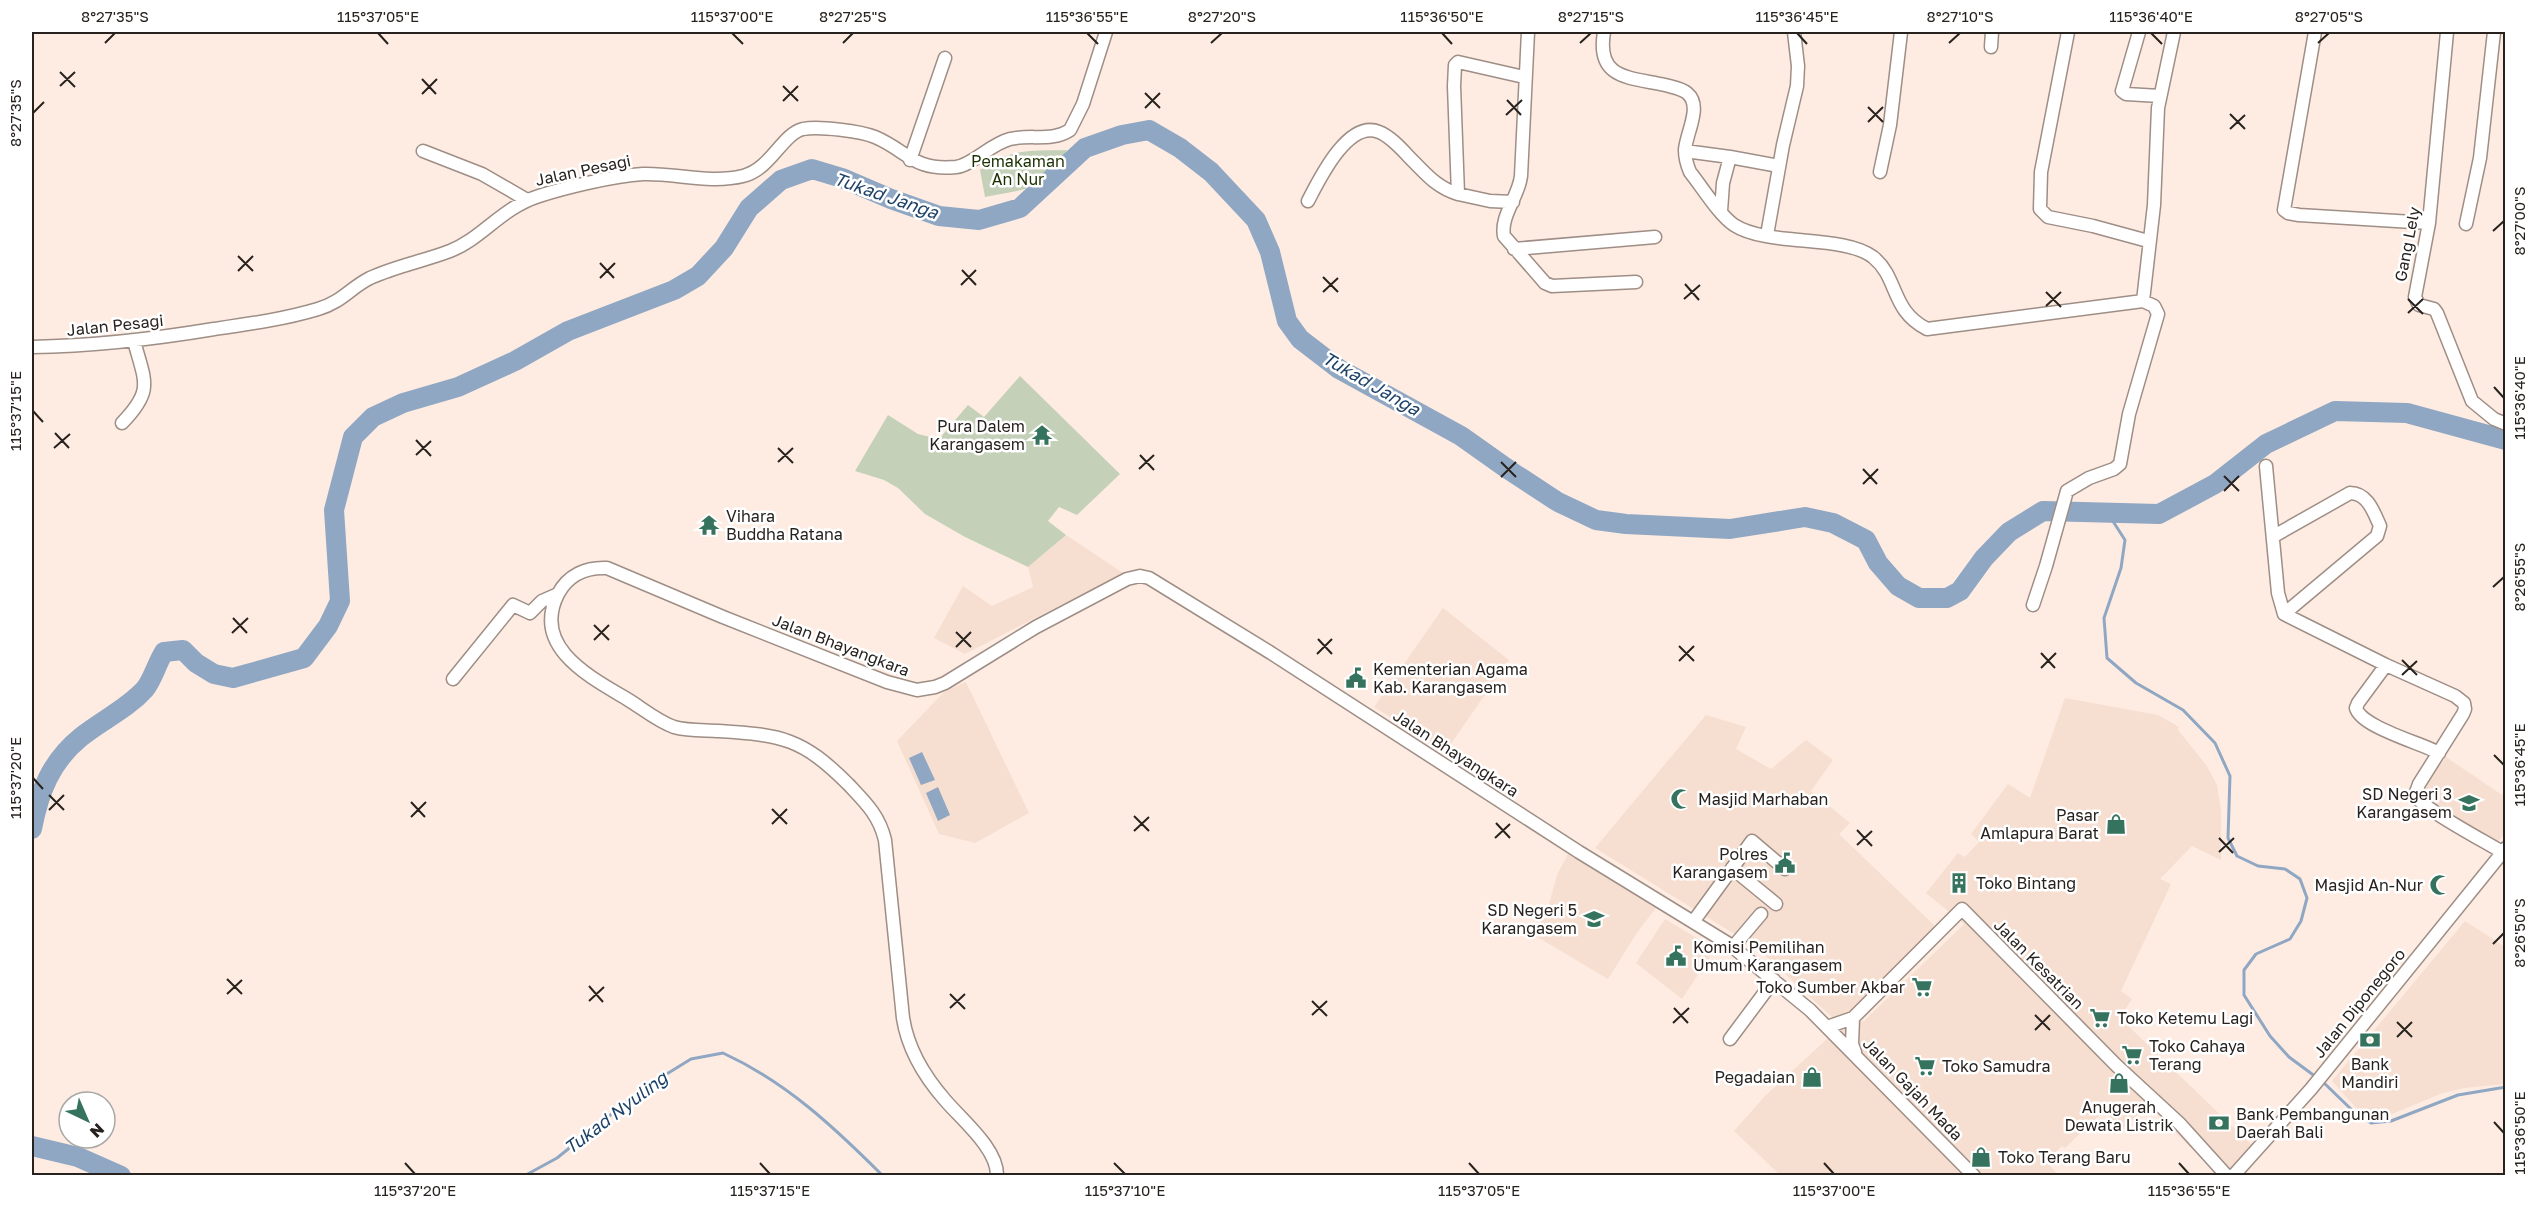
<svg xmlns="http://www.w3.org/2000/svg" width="2537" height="1207" viewBox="0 0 2537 1207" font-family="'Golos Text',sans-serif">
<rect width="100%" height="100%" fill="#feece2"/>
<path fill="#f6ded0" d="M1066,535L1123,573L965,654L934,638L963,586L992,606L1033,587L1028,567Z
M1443,608L1509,660L1446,751L1374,707Z
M966,682L1029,813L975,843L939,834L897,741L945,691Z
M2065,698L2158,715L2179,727L2178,730L2207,766L2217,785L2221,811V860L2192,846L2160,879L2171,884L2121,991L2132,999L2120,1018L2261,1154L2241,1175H2218L2148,1105L2122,1130L2104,1111L2065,1148L2062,1146L2046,1161L2058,1175H1780L1734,1131L1765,1096L1839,1028L1864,1021L1964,924L1926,893L1958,853L1965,857L1979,842L1971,834L2008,784L2030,798Z
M1706,715L1746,727L1736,749L1771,769L1806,740L1833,760L1811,791L1850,823L1839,834L1935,926L1852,1013L1834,1019L1757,948L1595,848Z
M2446,757L2505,797V833L2497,844L2422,796L2425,784Z
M1568,854L1656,908L1638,931L1608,979L1534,935L1549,904L1557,875Z
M1665,919L1715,949L1682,999L1636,963Z
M2465,921L2505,947V1084L2464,1088L2443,1093L2387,1116L2359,1111L2332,1081Z"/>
<path fill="#c4d1b8" d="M1067,150C1050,191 1024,189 985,197L980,170C1011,148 1030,151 1067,150Z
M1020,376L1120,474L1077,515L1059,507L1048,521L1066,535L1028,567L965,537L925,514L898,488L884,480L855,471L888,415L918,434L939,439L968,405L984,417Z"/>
<path fill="#8fa7c3" d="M922,752L935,780L921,785L909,758Z
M938,787L950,815L938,821L926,793Z"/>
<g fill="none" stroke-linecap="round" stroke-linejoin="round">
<path stroke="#8fa7c3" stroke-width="3" d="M2107,512L2125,540L2121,568L2104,618L2107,658L2136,683L2183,710L2215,743L2230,776L2228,838L2237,856L2258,866L2285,869L2300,879L2307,898L2301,921L2290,939L2256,954L2244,970V995L2270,1036L2289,1057L2316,1077
M2322,1081L2354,1112L2371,1123L2391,1121L2458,1095L2506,1087
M524,1176L557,1158L644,1088L691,1059L723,1053C786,1082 834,1127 883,1176"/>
<path stroke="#8fa7c3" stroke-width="20" d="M32,829C39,792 51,761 81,737C102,720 127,709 145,689C153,679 157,663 164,652L183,650L196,663L214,674L233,678L304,658L328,626L340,601L334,510L353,437L373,417L403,403L458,387L515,361L568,331L674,290L698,276L724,248L749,208L781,180L812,169L842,178L891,199L939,216L979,220L1020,208L1085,148L1122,135L1149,130L1180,148L1211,172L1256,220L1270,252L1287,321L1300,339L1339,369L1461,436L1509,470L1558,502L1596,520L1626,524L1730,529L1805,517L1833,523L1866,540L1878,563L1898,586L1919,598H1947L1960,591L1984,558L2009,532L2043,511L2159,514L2215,484L2266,444L2335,411L2407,413L2506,440
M32,1146L78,1157L121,1176"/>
<g stroke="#9e8e85" stroke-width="15">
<path id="minor" d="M1528,32L1521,176C1519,196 1500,216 1504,236L1545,283L1552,286L1636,282
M1604,32C1596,79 1628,77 1665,85C1672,87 1681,88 1687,93C1703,106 1686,133 1685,150C1685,157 1687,165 1690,172C1702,187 1719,215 1734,225C1768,247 1843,234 1873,257C1899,278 1890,310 1927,329L2143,301
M2068,32L2041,172L2040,209L2048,217L2093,226L2148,241
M2139,32L2122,91L2126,94L2160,96
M2315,32L2284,210L2288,213L2299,215L2429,223
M2447,32L2429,223L2415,297L2419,305L2434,309L2437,313L2472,401L2494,419L2506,424
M1991,47L1992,32
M423,151L482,174L527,200
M1685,151L1730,157L1723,183L1721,211
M1730,157L1779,166
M910,160L945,58
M1880,172L1890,125L1901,32
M1458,194L1490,201L1513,202
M1308,201C1319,180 1348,119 1379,132C1392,137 1404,152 1414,162C1428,176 1438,188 1458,194L1454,86L1455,65L1458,62L1524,77
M2466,224L2480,158L2494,32
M1767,235L1783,145L1797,86L1798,66L1794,32
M1514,249L1655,237
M32,347C93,346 154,339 214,329C249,324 285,319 318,309C342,302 350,288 370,278C396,266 424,261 450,251C483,238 501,208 539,196C567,187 613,176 643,174C676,173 710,184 743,176C771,169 782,134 803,129C819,126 860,131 875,137C908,151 913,171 956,167C973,165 990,144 1010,139C1030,134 1052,142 1070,130L1083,104L1106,32
M122,423C154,390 145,382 134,341
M2266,466L2278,593L2284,614L2386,665L2455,696L2464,703L2465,709L2463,714L2419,784L2415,795C2421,808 2486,842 2502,852
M2274,536L2350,493C2368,493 2374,513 2380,526L2377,536L2284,614
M2033,605L2046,566L2067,491L2089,478L2114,469L2120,464L2129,414L2158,314L2154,306L2143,301L2154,205L2158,108L2174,32
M2386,665L2358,703L2356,708C2361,727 2421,743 2439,753
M453,679L513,605L530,613L542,601L558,594
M1732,868L1776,904
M1693,922L1752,841L1785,869
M1733,947L1761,914
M1827,1027L1853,1018
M1730,1039L1774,980
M1855,1052L1852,1044L1853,1018L1962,909L2117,1066L2180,1124L2227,1176
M997,1176C998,1149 962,1120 945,1100C924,1076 908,1050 903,1018L885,840C879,815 865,802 848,784C802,738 782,735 719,731C704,730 688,731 674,727C657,721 642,708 627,699C590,677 531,647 558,594C568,575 586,567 607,568L723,617L887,682L917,690L935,687L945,683L1036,627L1127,579L1140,576L1149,578L1271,653L1579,852L1729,944L1810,1010L1974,1176
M2233,1176L2311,1089L2506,848"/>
</g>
<use href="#minor" stroke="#fff" stroke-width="12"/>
</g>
<path fill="none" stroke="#28221f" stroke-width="2" d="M378,33L388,44M732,33L743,44M1087,33L1098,44M1442,33L1452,44M1797,33L1807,44M2151,33L2162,44M105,43L115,33M843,43L853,33M1211,43L1222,33M1580,43L1591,33M1949,43L1960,33M2318,43L2329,33M60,72L75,87M422,79L436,94M60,86L75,72M783,86L798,101M1145,93L1160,108M422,94L437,79M1507,100L1521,115M783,101L798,86M1868,107L1883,122M1145,108L1160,93M33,113L44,102M2230,114L2245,129M1506,115L1522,100M1868,122L1883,107M2230,129L2245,115M2493,231L2504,221M238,256L253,271M600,263L614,278M962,270L976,285M238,271L253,256M1323,277L1338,292M600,278L615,263M1685,284L1699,300M961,285L976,270M1323,292L1338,278M2046,292L2061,307M1684,299L1700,285M2408,299L2423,314M2046,306L2061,292M2408,313L2423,299M2494,387L2504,398M33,411L43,422M55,433L69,448M416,440L431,456M54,448L70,434M778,448L793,463M416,455L431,441M1140,455L1154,470M778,462L793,448M1501,462L1516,477M1139,469L1154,455M1863,469L1877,484M2224,476L2239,491M1501,477L1516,462M1863,484L1878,469M2224,491L2239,476M2493,587L2504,577M233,618L247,633M594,625L609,640M956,632L971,647M232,633L248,618M1318,639L1332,654M594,640L609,625M1679,646L1694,661M956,647L971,632M2041,653L2055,668M1317,654L1332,639M2402,660L2417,675M1679,661L1694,646M2041,668L2056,653M2402,675L2417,661M2494,755L2504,765M33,778L43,789M49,795L64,810M411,802L425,817M772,809L787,824M49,810L64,795M1134,816L1149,831M411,817L426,802M1496,823L1510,838M772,824L787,809M1857,830L1872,846M1134,831L1149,817M1495,838L1510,824M2219,838L2233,853M1857,845L1872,831M2219,852L2234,838M2493,944L2504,933M227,979L242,994M589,986L603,1002M227,994L242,980M950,994L965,1009M589,1001L604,987M1312,1001L1327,1016M950,1008L965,994M1674,1008L1688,1023M1312,1015L1327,1001M2035,1015L2050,1030M2397,1022L2412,1037M1673,1023L1689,1008M2035,1030L2050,1015M2397,1037L2412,1022M2494,1122L2504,1133M405,1163L415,1174M760,1163L770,1174M1114,1163L1125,1174M1469,1163L1479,1174M1824,1163L1834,1174M2179,1163L2189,1174"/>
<defs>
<g id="temple-bare" transform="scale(1.62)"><path d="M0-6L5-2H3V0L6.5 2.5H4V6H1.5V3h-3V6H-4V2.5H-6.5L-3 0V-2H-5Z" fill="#35735f" stroke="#fff" stroke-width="2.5" paint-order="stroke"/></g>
<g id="civic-bare" transform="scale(1.62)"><path d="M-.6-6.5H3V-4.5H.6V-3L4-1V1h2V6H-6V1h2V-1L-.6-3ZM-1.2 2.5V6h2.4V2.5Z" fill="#35735f" stroke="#fff" stroke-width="2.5" paint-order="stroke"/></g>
<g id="mosque-bare" transform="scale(1.62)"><path d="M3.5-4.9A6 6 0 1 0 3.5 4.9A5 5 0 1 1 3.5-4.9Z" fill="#35735f" stroke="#fff" stroke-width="2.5" paint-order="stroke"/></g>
<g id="school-bare" transform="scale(1.62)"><path d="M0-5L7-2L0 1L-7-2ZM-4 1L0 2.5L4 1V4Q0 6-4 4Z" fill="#35735f" stroke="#fff" stroke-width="2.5" paint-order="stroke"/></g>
<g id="shop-bare" transform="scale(1.62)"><path d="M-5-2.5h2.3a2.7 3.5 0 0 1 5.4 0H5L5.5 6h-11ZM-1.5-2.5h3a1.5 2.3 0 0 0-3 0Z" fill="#35735f" stroke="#fff" stroke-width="2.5" paint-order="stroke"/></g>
<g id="building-bare" transform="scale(1.62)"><path d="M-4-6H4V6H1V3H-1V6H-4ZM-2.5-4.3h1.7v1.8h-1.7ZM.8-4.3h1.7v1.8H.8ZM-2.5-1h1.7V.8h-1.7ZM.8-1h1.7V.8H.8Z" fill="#35735f" stroke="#fff" stroke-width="2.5" paint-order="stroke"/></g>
<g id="supermarket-bare" transform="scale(1.62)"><path d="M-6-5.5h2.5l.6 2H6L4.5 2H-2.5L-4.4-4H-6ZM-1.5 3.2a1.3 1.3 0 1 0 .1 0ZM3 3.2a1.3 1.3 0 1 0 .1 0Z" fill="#35735f" stroke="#fff" stroke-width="2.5" paint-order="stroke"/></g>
<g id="bank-bare" transform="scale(1.62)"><path d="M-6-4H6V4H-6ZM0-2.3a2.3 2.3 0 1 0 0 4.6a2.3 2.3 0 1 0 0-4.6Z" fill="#35735f" stroke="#fff" stroke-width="2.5" paint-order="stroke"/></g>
</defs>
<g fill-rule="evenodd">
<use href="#temple-bare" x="1042" y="435"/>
<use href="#temple-bare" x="709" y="525"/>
<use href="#civic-bare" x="1356" y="678"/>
<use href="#mosque-bare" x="1681" y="799"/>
<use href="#school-bare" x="2469" y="803"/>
<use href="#shop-bare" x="2116" y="824"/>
<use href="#civic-bare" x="1785" y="863"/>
<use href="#building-bare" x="1959" y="883"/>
<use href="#mosque-bare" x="2440" y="885"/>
<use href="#school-bare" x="1594" y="919"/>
<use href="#civic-bare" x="1676" y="956"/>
<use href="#supermarket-bare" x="1922" y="987"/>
<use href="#supermarket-bare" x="2100" y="1018"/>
<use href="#bank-bare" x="2370" y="1040"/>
<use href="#supermarket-bare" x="2132" y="1055"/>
<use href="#supermarket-bare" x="1925" y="1066"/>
<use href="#shop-bare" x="1812" y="1077"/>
<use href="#shop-bare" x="2119" y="1083"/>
<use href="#bank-bare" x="2219" y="1123"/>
<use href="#shop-bare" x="1981" y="1157"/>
</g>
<g text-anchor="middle" stroke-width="5" stroke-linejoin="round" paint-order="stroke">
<g font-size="16" fill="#1b3000" stroke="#fff">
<text x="1018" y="167">Pemakaman<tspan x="1018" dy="18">An Nur</tspan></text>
</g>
<g font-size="16" fill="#28221f" stroke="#fff">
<text transform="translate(583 170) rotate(-12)" y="6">Jalan Pesagi</text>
<text transform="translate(2407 244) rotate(-79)" y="6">Gang Lely</text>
<text transform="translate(115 325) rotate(-6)" y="6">Jalan Pesagi</text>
<text transform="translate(841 645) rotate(21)" y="6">Jalan Bhayangkara</text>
<text transform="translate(1456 753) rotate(33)" y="6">Jalan Bhayangkara</text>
<text transform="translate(2039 964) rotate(45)" y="6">Jalan Kesatrian</text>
<text transform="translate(2359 1003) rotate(-51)" y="6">Jalan Diponegoro</text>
<text transform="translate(1913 1089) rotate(46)" y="6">Jalan Gajah Mada</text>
</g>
<g font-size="16" fill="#28221f" stroke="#fff" text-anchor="start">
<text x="1025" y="432" text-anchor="end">Pura Dalem<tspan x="1025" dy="18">Karangasem</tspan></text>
<text x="726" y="522">Vihara<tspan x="726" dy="18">Buddha Ratana</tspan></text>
<text x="1373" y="675">Kementerian Agama<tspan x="1373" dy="18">Kab. Karangasem</tspan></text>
<text x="2452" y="800" text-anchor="end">SD Negeri 3<tspan x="2452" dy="18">Karangasem</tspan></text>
<text x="1698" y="805">Masjid Marhaban</text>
<text x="2099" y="821" text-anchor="end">Pasar<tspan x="2099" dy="18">Amlapura Barat</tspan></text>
<text x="1768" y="860" text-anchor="end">Polres<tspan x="1768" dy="18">Karangasem</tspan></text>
<text x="1976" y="889">Toko Bintang</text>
<text x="2423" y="891" text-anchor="end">Masjid An-Nur</text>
<text x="1577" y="916" text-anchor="end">SD Negeri 5<tspan x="1577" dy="18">Karangasem</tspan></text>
<text x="1693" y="953">Komisi Pemilihan<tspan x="1693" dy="18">Umum Karangasem</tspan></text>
<text x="1905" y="993" text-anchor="end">Toko Sumber Akbar</text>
<text x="2117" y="1024">Toko Ketemu Lagi</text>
<text x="2149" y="1052">Toko Cahaya<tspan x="2149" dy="18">Terang</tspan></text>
<text x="2370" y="1070" text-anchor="middle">Bank<tspan x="2370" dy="18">Mandiri</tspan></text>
<text x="1942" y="1072">Toko Samudra</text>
<text x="1795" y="1083" text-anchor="end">Pegadaian</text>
<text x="2119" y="1113" text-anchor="middle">Anugerah<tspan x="2119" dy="18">Dewata Listrik</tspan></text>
<text x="2236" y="1120">Bank Pembangunan<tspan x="2236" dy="18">Daerah Bali</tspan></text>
<text x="1998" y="1163">Toko Terang Baru</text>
</g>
<g font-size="18" font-style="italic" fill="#1d4268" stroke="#fff">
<text transform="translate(886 196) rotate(19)" y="6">Tukad Janga</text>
<text transform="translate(1371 384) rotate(30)" y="6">Tukad Janga</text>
<text transform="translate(616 1113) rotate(-37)" y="6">Tukad Nyuling</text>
</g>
</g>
<rect width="2537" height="1207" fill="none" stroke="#ffffff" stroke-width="66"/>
<g transform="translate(87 1120) rotate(136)"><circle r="28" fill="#ffffff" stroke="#a9a7a5" stroke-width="1.5"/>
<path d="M0-4.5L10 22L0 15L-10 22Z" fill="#35735f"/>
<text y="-9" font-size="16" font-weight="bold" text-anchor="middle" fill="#28221f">N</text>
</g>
<rect x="33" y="33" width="2471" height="1141" fill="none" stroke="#28221f" stroke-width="2"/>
<g font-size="15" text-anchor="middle" fill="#28221f">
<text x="115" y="22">8°27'35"S</text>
<text x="378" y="22">115°37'05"E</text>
<text x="732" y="22">115°37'00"E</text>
<text x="853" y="22">8°27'25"S</text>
<text x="1087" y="22">115°36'55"E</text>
<text x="1222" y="22">8°27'20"S</text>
<text x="1442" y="22">115°36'50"E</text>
<text x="1591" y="22">8°27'15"S</text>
<text x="1797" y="22">115°36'45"E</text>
<text x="1960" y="22">8°27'10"S</text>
<text x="2151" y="22">115°36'40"E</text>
<text x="2329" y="22">8°27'05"S</text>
<text transform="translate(16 113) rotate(-90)" y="5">8°27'35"S</text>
<text transform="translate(2520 221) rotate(-90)" y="5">8°27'00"S</text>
<text transform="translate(2520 398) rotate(-90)" y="5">115°36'40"E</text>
<text transform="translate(16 411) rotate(-90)" y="5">115°37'15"E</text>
<text transform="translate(2520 577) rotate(-90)" y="5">8°26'55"S</text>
<text transform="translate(2520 765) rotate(-90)" y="5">115°36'45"E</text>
<text transform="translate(16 778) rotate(-90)" y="5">115°37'20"E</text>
<text transform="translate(2520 933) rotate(-90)" y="5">8°26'50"S</text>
<text transform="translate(2520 1133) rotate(-90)" y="5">115°36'50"E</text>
<text x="415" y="1196">115°37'20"E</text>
<text x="770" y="1196">115°37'15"E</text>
<text x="1125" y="1196">115°37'10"E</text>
<text x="1479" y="1196">115°37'05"E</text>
<text x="1834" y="1196">115°37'00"E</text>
<text x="2189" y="1196">115°36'55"E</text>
</g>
</svg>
